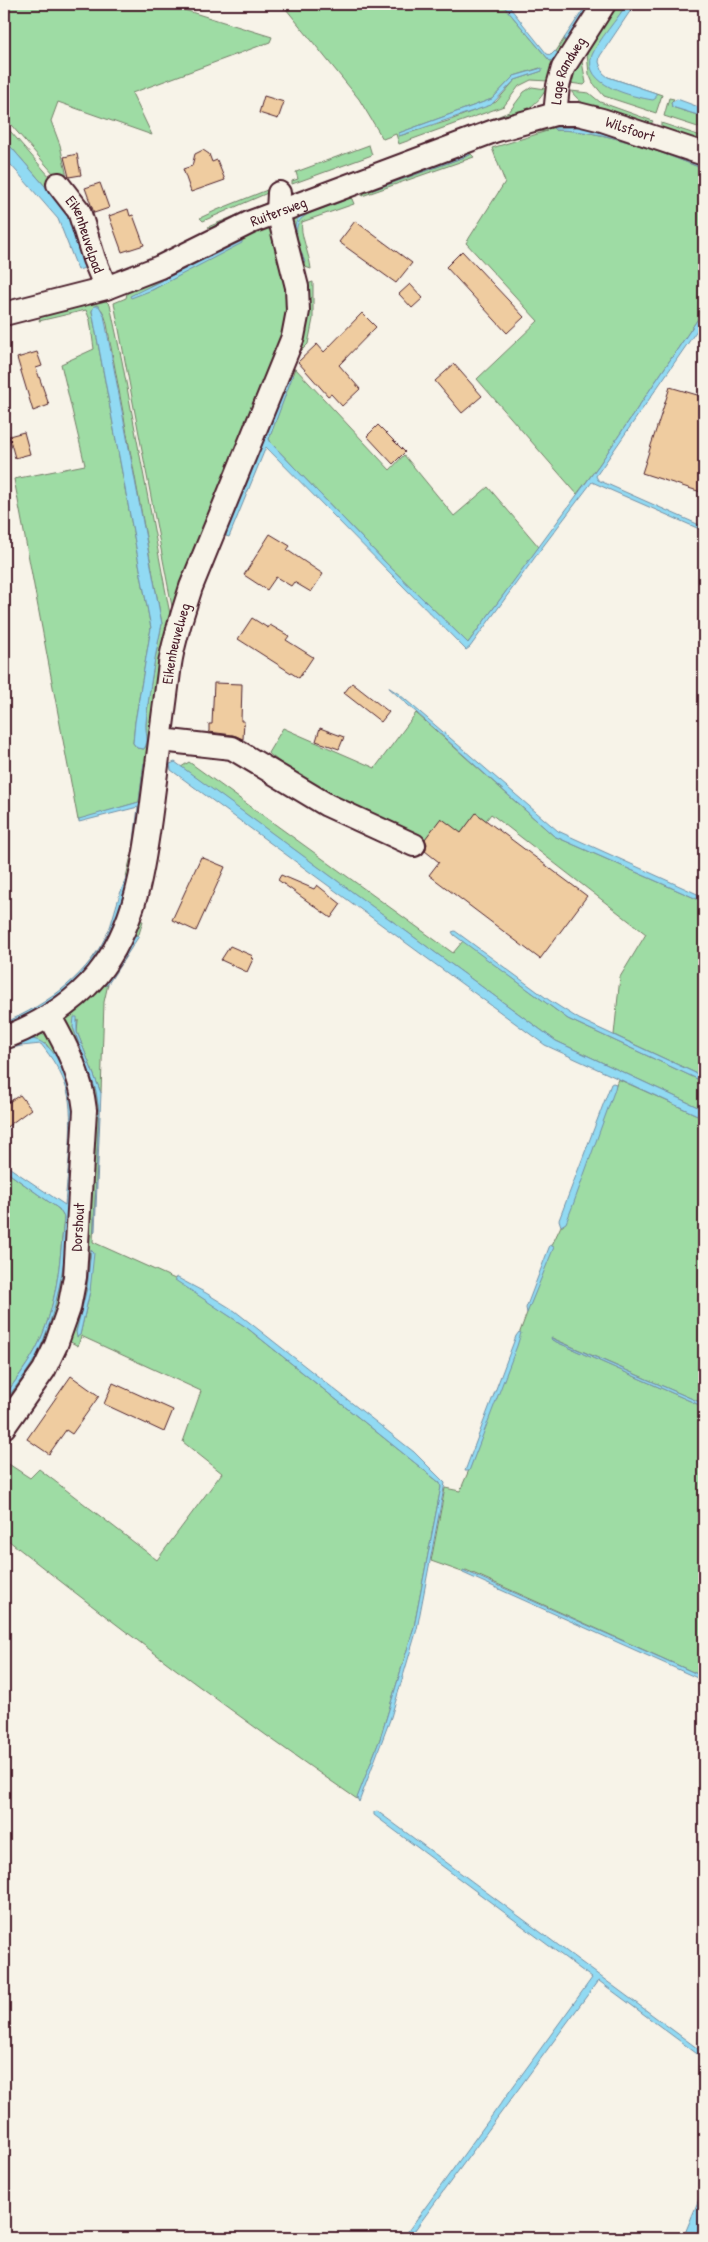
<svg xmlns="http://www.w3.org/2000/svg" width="708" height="2242" viewBox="0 0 708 2242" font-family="'Patrick Hand',sans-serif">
<rect width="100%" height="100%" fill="#f7f3e8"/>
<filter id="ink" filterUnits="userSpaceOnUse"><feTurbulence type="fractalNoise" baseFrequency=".02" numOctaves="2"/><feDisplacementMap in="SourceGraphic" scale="10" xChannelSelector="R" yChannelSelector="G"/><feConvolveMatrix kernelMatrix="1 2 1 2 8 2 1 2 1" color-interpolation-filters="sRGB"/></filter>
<g filter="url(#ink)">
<path fill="#9edca4" stroke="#747e68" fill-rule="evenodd" d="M4,4H165L272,37L270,42L132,93L152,135L58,102L51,121L60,145L67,177L61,182L4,117Z
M282,4H502L550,61L565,37L564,41H567L548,81L531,80L519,86L504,106L399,144L396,134L383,139L359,99ZM540,68L542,71L515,80L496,102L448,121L399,136V133L492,99L514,76Z
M612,4H627L593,54V72L662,95L656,113L604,96L593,83L589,74L586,43Z
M580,51L586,83L584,85L570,83Z
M532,87L546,89C535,111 512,116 490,124L489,120L509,112L524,92Z
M571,91L589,93L600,102L653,121L649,127C623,119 587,114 571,91Z
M669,98L674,99L671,102L672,107L704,117V129L664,116Z
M571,122L601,130H555C606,130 657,151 704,169V310L599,465L577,494L477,379L538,321L466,243L505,182L492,148L547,131L505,136Z
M661,123L704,137V145L661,131Z
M4,124L57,185L71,205L88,269L84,268L64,208L4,139Z
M369,145L372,155L292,184V181L298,179L296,172Z
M467,150L474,157L362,196L364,188ZM470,153V155L372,190V188Z
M272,188V191L203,221L200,218L217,210Z
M344,195L352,199L354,204L302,222C299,232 310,256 311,269L299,265L290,224L296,215Z
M271,201L270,206L213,230L208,227Z
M262,227L272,230L289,273L287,335L173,612L114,303L126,298L128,289ZM242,241L152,290L150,286Z
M313,282V319L308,344L293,359L307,284Z
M103,298L110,305L122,361L173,630L158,708L139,850L130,897L118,930L102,958L82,982L43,1013L4,1032V1027C70,1001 116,949 129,878L126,877L131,856L132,858L134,856L147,766L144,763L139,802L78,820L14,479L85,465L61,364L94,349L90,320L86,310L39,321L42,314ZM96,305C108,310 108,336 111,347L162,624C155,656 149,690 146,723C145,733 150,740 144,749L137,748L133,743L135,722L151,628L92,311Z
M295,368L390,470L404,455L454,516L488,487L539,547L468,643L387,564L271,443L269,439Z
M416,713L554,836L704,902V1077L614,1035L620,977L646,934L491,814L457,857L395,829L308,784L268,753L283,728L375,768Z
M189,762L453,953L463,941L568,1019L704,1082V1110L556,1041L181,767Z
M136,920L143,921L139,934C129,938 113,975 106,986L108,984L104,1002L101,1093L77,1032L78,1020L73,1027L96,1091L99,1111L93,1242L175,1279L246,1327L440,1483L441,1487L414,1627L380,1739L357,1799C236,1716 119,1628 4,1537V1461L30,1478L39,1469L157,1560L222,1473L183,1442L201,1391L81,1336L78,1346L67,1340L87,1167L65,1020L66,1015ZM90,1252V1291L80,1335L76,1332L87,1288Z
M39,1033L53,1039L76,1087L74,1232L53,1341L4,1419V1403L37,1354L59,1289L68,1214L73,1103C68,1081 60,1061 46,1044L21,1041Z
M618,1079L704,1118V1404L552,1338V1340L704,1407V1677L466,1570L462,1572L431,1561L445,1488L460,1491L469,1470L552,1245L561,1226H563Z
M4,1170L59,1209L64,1217C60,1262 57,1308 36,1349C27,1366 15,1381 4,1397Z"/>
<path fill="#91daf3" stroke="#758fa3" d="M502,4H507L547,54L551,55L555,51L558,53L553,60L550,61Z
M587,4H592L567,41H564L565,37Z
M627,4H635L600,56L599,62L603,73L608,77L656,93V98L653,100C633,97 581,85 592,55C598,41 618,18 627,4Z
M542,68V71L515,80L491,105L399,136V133L492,99L514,76Z
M677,99L704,109V117L672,107L671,102Z
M583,127L601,130L704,165V169C657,151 606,130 555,130L553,128Z
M4,139L64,208L76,234L85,268L78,270L58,219L4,157Z
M469,153L470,155L373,190L371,189Z
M343,199V201C302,217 285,213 305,262L303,264C285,210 296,217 343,199Z
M242,241V243L152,290L131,298L130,296Z
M94,306H99L104,315L162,624C155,656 149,690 146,723C145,733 150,740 144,749L137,748L133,743L135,722L151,628L92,311Z
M704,310V320L596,476L598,480L704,527V531L592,482L541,549L470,647L466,650L266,447L229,537L226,536V531L291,373L293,375L269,439L271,443L387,564L468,643L599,465Z
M388,687L399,694L558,831L704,897V902L554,836Z
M175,762L556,1041L704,1110V1118L545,1045L171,770L170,764Z
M144,763L147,766L134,856L132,858L138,807L79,822V819L139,802Z
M128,876C131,886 124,899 120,909C97,970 63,1002 4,1027V1023C48,1004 91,974 110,927C114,915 122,883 128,876Z
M455,931L549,1000L579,1019L704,1077V1082L568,1019L454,935L452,932Z
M136,935L139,936L108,984L105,986Z
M74,1017H77V1032L101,1093L95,1231L94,1232L99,1111L96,1091L73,1027Z
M33,1039C58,1044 68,1081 73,1103C70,1185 73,1277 38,1353C29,1371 15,1387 4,1403V1397C15,1381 27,1366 36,1349C57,1308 60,1262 64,1217L59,1209L4,1170V1164L65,1205C67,1176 75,1118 67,1090C62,1073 52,1058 41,1044L21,1046L4,1050V1048Z
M613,1083L616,1084L615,1089L573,1205L566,1223L561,1226L559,1220L611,1084Z
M550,1245L554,1247L527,1313L526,1308Z
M91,1250L94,1253L90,1291L80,1335L77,1337L76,1332L87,1288Z
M176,1277L206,1293L235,1311L414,1452L445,1483L417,1629L391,1717L359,1802L357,1798L380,1739L414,1627L441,1487L440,1483L246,1327L175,1280Z
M519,1332L521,1333L517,1346L469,1471H465L516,1336Z
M551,1338L704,1404V1407L552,1340Z
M463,1570L704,1677V1681L463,1573Z
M377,1811L701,2051L704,2020V2059L599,1981L597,1982L409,2238H403L592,1978L374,1815V1812Z
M704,2187V2238H683Z"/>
<path fill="#efcca0" stroke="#4a1f2b" d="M264,96L284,102L278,119L259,113Z
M203,150L209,154L212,162L217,160L225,180L191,192L183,169L192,166L195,154Z
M77,154L81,175L69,177L64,157Z
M100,183L109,208L94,213L85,188Z
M128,209L130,216L133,215L144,245L122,252L109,216Z
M355,221L412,263L396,283L339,242Z
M462,251L524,317L507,333L446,267Z
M410,284L423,298L412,308L399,294Z
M362,313L376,327L339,365L360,389L342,406L331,394L328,396L298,362L317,344L324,352Z
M37,352L42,366L36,368L49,405L33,411L17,358Z
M454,364L482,396L462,413L435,381Z
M670,387L704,397V493L642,473Z
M378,425L405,452L393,464L367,436Z
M24,432L30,454L15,458L9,436Z
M270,534L290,546L287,550L323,574L311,592L294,582L291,586L276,577L267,590L244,575Z
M252,618L268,628L270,625L289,636L286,640L313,657L299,678L238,639Z
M214,683L242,684L241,721H244L243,739L233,735L209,732V724H212Z
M352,683L389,712L381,722L344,693Z
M320,728L344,737L339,749L316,741Z
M476,813L587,896L540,959L429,875L439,862L425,851L427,844L425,839L441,818L461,833Z
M201,857L225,867L196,931L172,920Z
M281,875L314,889L317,885L341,904L331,918L278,880Z
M230,946L253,956L251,958L253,959L247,972L221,960Z
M20,1095L31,1109L4,1129V1105Z
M71,1376L99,1396L72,1434L66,1430L49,1454L27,1439Z
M113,1383L173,1410L164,1432L104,1404Z"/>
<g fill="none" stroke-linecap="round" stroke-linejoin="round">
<g stroke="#4a1f2b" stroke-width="26">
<g id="minor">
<path id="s1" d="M555,114L558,86L563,68L604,4"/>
<path id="s2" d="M58,184L79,211L94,259L106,288"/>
<path id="s3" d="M4,314L106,288L160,267L251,222L494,131L555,114H578L602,120L704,154"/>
<path d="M161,740L232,748L327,805L414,845"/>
<path id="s4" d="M4,1038C40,1024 72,1005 97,975C138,925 145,858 153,796C159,752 164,708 170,664C174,638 183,613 191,587L293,337L298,311L297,287L278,212L279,193"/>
<path id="s5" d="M4,1427L44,1370L56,1345L69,1308L75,1277L85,1110C81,1075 67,1047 50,1017"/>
</g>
</g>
<use href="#minor" stroke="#f7f3e8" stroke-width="22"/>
</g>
</g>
<g text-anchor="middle" stroke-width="4" stroke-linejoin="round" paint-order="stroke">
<g font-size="15" fill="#4a1f2b" stroke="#f7f3e8">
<text dy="5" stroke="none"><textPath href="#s1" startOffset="46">Lage Randweg</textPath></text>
<text dy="5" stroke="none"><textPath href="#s3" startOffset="665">Wilsfoort</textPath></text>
<text dy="5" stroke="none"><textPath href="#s3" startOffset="294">Ruitersweg</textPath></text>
<text dy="5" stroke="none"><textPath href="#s2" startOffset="58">Eikenheuvelpad</textPath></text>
<text dy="5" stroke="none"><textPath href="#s4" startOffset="458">Eikenheuvelweg</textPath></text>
<text dy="5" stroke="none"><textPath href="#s5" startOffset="218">Dorshout</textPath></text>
</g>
</g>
<rect width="708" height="2242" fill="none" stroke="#f7f3e8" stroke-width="20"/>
<rect x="10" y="10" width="688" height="2222" fill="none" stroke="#4a1f2b" stroke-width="2" filter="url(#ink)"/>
</svg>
